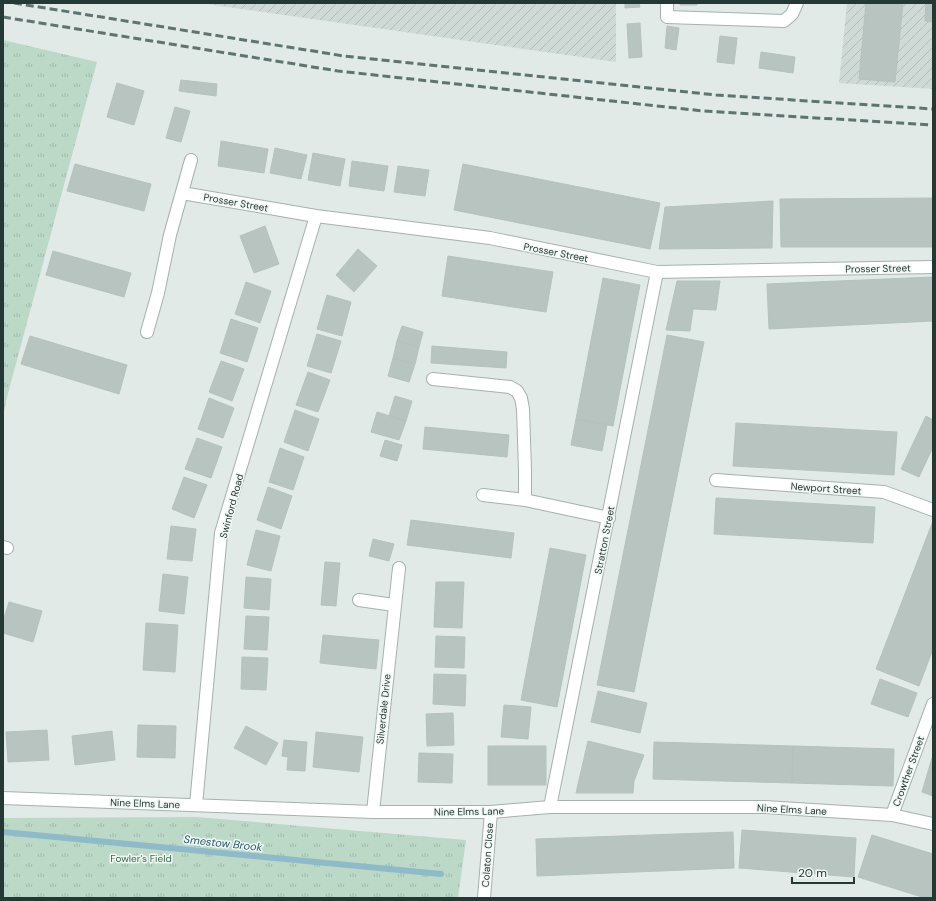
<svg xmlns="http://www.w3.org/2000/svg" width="936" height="901" viewBox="0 0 936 901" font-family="'DM Sans',sans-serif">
<defs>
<pattern id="industrial-furrows" width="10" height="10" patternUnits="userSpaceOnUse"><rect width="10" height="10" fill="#cfd9d6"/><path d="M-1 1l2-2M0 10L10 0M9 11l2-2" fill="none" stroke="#b2bbb8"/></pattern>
<pattern id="park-tufts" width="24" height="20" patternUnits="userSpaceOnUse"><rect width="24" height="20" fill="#bcd8c7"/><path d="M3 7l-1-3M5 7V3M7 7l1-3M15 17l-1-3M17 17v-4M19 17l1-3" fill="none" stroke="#a1baac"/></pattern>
</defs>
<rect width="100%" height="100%" fill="#e1eae7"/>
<path fill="url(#industrial-furrows)" d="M200,3H616V62Z
M847,3H933V89L839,83Z"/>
<path fill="url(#park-tufts)" d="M3,40L97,62L6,401L3,417Z
M196,817L466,840L458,898H3V818Z"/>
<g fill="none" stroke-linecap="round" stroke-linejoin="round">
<path stroke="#8fbac9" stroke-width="6" d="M3,832L441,874"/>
</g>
<path fill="#b7c4c0" stroke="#b4c2be" d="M625,3H639L640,7L625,8Z
M680,3H697V5H680Z
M866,3H903L895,82L859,79Z
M926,3H933V22L925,21Z
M640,23L642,57L629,58L627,24Z
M667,26L679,28L676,50L665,48Z
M720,36L737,38L734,64L717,62Z
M761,52L795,57L793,73L759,68Z
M181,80L217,84L216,96L179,91Z
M117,83L144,91L134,125L107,117Z
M175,107L190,111L181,142L166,138Z
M221,141L268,149L264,173L218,166Z
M275,148L307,155L301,179L270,173Z
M313,153L345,159L340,186L308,180Z
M352,161L388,166L384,191L349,186Z
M75,164L151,184L144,211L67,191Z
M463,164L660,203L650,249L454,210Z
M398,166L429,170L425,196L394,192Z
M933,198V247H781L780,199Z
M773,201L772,248L659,249L665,207Z
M265,226L279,264L254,273L240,236Z
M358,249L377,266L354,292L336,275Z
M53,251L131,273L124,297L46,275Z
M448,256L553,272L546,312L442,296Z
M933,277V321L769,329L767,284Z
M603,278L640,285L613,426L576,419Z
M677,281H720L716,310L693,309L690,331L666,330Z
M246,282L271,291L260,323L235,314Z
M327,295L351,302L342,336L317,329Z
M231,319L258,328L247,362L220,353Z
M402,326L423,332L419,347L397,341Z
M317,334L341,341L331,373L307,366Z
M667,335L704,342L634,692L597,685Z
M30,336L127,365L119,394L21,364Z
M397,341L419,347L415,364L393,358Z
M432,346L507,352L506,368L431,363Z
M393,358L415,364L409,382L388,376Z
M221,361L244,369L232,401L209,392Z
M308,372L330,380L318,412L296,405Z
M395,396L412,401L406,421L389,416Z
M209,398L234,408L223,438L198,429Z
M295,410L319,419L308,451L284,442Z
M377,412L406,421L399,440L371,432Z
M926,416L933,420V447L919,477L901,469Z
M576,419L607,425L602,451L571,445Z
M736,423L897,432L894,475L733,466Z
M425,427L509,435L507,457L423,449Z
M197,438L222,447L211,478L185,469Z
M385,440L402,445L397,461L380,456Z
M280,448L304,457L293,490L269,482Z
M184,477L207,485L194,518L172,509Z
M268,487L292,496L281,529L257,520Z
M716,498L875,507L873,543L714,534Z
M411,520L514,533L511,558L407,545Z
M933,521V649L919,686L876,669Z
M171,526L196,529L192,561L167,559Z
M256,530L280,536L271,571L247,565Z
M373,539L394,544L389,561L369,556Z
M550,548L586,555L557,707L521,700Z
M325,562L340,563L336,606L321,605Z
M163,574L188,577L184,614L159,611Z
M246,577L271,579L269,610L244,608Z
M436,582H464L462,628L434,627Z
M9,602L42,611L33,642L3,633V621Z
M246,616L269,617L267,650L244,649Z
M146,623L178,625L175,672L143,670Z
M323,635L379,640L376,669L320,663Z
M436,636L465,637L464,668L435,667Z
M242,657L268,658L266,690L241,689Z
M434,674L466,675L465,706L433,704Z
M880,679L917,693L908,717L871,704Z
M598,691L647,703L640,733L591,722Z
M504,705L531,707L528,739L501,737Z
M453,713L454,745L427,746L426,714Z
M138,725L176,726L175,758L137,757Z
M246,726L278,743L266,765L234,748Z
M47,730L49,760L8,762L6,732Z
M112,731L115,760L75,765L72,736Z
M316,732L363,737L359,772L313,767Z
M284,740L307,742L305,771L287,770L288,757L282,756Z
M588,741L644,755L634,781L633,793H576Z
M654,742L793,746L792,783L653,779Z
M488,746H546V785H488Z
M793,746L894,749L893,786L792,783Z
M419,753L453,754L452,783L418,782Z
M932,758L933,759V796L922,792Z
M742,830L856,838L854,877L739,868Z
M733,832L734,868L537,876L536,839Z
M872,835L933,854V898H925L858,877Z"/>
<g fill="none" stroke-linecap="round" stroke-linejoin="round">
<g stroke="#a5b1ae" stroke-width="14">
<path id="service" d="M433,379L510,387L517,391L521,398L523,409L525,470
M3,547L7,548"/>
</g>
<g stroke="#a5b1ae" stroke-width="14">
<path id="minor" d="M667,3V17L784,21L792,14L797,3
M182,193L316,216L490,238L657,272L933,267
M147,332L158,293L170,235L191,160
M525,470V500
M716,480L884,492L933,510
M483,495L525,500L609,518
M359,600L394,605
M3,798L373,812H491L550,807H765L892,815L933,824
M196,805L221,533L316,216
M550,807L657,272
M373,812L399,568
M892,815L933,704
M484,898L491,812"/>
</g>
<use href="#service" stroke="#fff" stroke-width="12"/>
<use href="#minor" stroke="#fff" stroke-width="12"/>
<path stroke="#5e7470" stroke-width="3" stroke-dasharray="8 4" stroke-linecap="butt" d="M14,3L344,56L716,95L933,109
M3,17L338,71L703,111L933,125"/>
</g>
<g text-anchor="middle" stroke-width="3" stroke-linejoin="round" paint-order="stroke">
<g font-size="10" fill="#243835" stroke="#f1f7f4">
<text transform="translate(236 202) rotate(10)" y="4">Prosser Street</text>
<text transform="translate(556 252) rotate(11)" y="4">Prosser Street</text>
<text transform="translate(878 268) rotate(-1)" y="4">Prosser Street</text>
<text transform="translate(826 488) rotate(4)" y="4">Newport Street</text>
<text transform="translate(231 506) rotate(-75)" y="4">Swinford Road</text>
<text transform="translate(604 540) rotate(-79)" y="4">Stratton Street</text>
<text transform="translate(383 709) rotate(-84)" y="4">Silverdale Drive</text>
<text transform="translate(908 771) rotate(-70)" y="4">Crowther Street</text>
<text transform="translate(145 803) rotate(2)" y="4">Nine Elms Lane</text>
<text transform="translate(792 809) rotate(3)" y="4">Nine Elms Lane</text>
<text transform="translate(469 811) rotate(-1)" y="4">Nine Elms Lane</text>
<text transform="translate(487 855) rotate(-86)" y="4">Colaton Close</text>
</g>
<g font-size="10" fill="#336a4d" stroke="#f1f7f4">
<text x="141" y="862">Fowler's Field</text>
</g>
<g font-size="11" font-style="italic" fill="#255a6d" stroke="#f1f7f4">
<text transform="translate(223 843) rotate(6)" y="4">Smestow Brook</text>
</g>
</g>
<rect width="936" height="901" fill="none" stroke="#243835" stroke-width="8"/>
<path d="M792 877v6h62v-6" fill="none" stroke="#243835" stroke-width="2"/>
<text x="798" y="877" font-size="12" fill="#243835" stroke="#f1f7f4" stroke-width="3" paint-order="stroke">20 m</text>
</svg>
